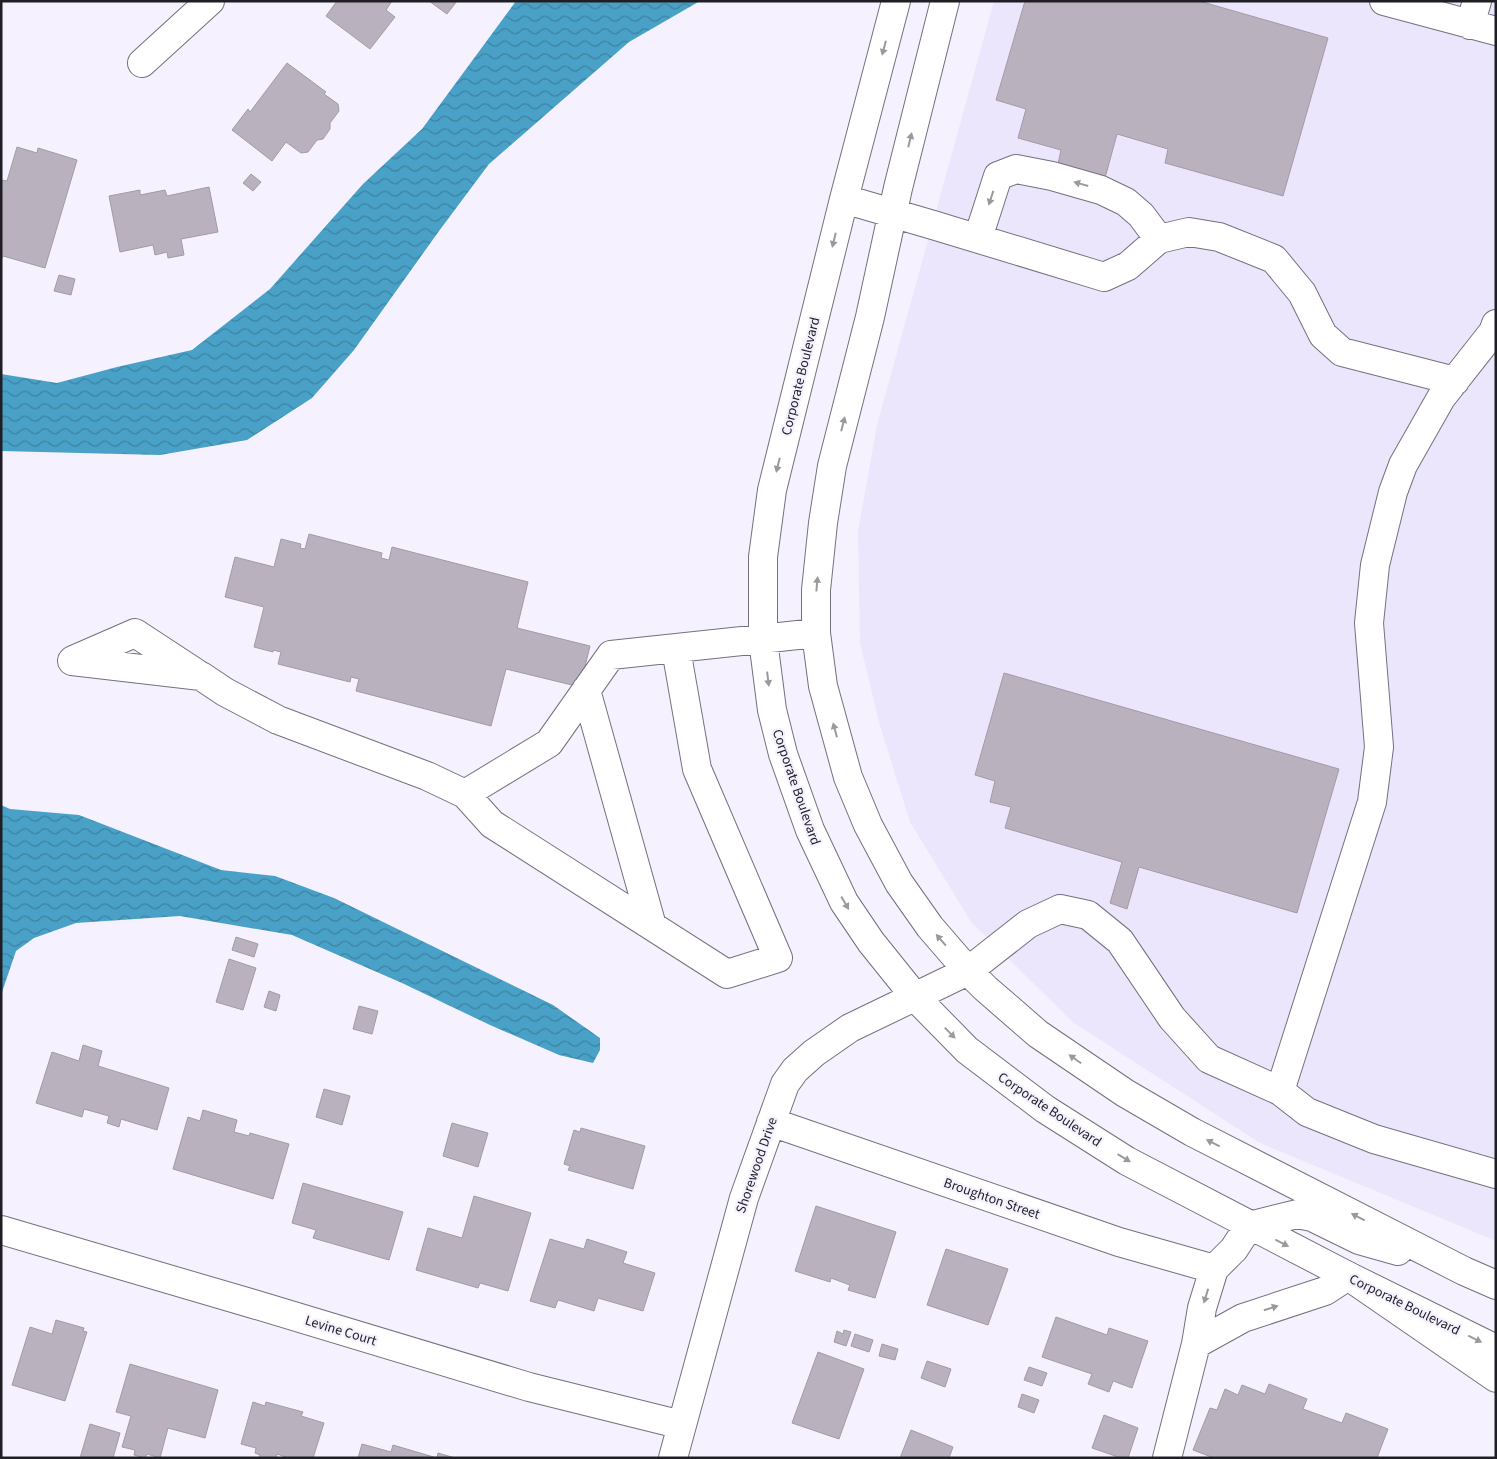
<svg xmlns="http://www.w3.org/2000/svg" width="1497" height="1459" viewBox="0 0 1497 1459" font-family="'Source Sans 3',sans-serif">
<defs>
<pattern id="water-waves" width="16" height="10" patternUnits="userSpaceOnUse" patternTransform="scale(1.25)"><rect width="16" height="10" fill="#49a1c7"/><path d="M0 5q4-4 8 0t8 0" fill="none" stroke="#3c83a1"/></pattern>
</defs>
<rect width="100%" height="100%" fill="#f5f1fe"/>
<path fill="#ece6fd" d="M994,1H1496V1241L1260,1143L1074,1023L971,922L910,822L880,726L860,643L858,531L877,425Z"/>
<path fill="url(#water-waves)" d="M516,1H700L629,42L489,164L439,231L354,350L312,398L247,440L160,455L1,451V374L57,383L117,367L192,350L270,289L363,184L422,129Z
M1,805L10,809L79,815L221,870L275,876L334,898L553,1005L600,1038V1050L593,1063L559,1055L490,1025L402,983L292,935L180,916L76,923L34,938L16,951L2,992L1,1003Z"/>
<path fill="#bab1be" stroke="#a49aa7" d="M337,1H392L386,10L395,17L370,49L326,16Z
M429,1H457L447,14Z
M1025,1H1199L1328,38L1283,196L1165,163L1168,149L1117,134L1105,178L1058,164L1061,150L1018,138L1026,109L996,100Z
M287,63L326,92L324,94L338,104L339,111L330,123V129L323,139L317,140L308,152L301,153L286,142L272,161L232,130L248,109L250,112Z
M17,147L37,153L38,148L77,160L45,268L3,256L1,260V180L7,181Z
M251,174L261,182L253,191L243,183Z
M209,187L218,232L181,239L184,255L168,258L167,252L155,255L153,245L120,252L109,196L140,190V195L165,190L167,196Z
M59,275L75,279L71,295L54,291Z
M309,534L382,553L381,558L389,560L392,547L528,582L517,628L590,646L580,687L506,669L491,726L356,691L359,679L351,677L350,682L278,664L281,652L273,650V652L254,647L264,607L225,597L235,557L274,567L281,539L301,544L300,548L305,549Z
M1004,673L1339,769L1297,913L1139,867L1127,909L1110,903L1122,862L1005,828L1011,807L990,802L995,781L975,775Z
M236,937L258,944L254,957L232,950Z
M229,959L256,968L243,1010L216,1002Z
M269,991L280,995L276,1011L264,1007Z
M359,1006L378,1011L372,1034L353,1029Z
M83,1045L102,1051L98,1066L169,1088L157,1130L121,1119L119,1127L107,1123L109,1116L84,1109L82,1117L36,1103L52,1052L79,1061Z
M324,1089L350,1096L342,1125L316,1117Z
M203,1110L237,1120L234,1132L249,1136L250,1133L289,1144L273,1199L173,1169L188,1117L200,1121Z
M452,1123L488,1133L478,1167L443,1156Z
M581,1128L645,1146L633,1189L568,1170L570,1166L564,1164L574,1130L580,1132Z
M303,1183L403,1212L389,1260L313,1238L316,1230L292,1223Z
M474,1196L531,1213L508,1291L480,1283L478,1288L416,1270L428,1228L462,1238Z
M816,1206L896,1232L875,1298L848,1290L850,1285L831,1278L830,1282L795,1271Z
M550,1239L584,1249L587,1239L627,1252L623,1263L655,1273L643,1311L598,1298L594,1311L558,1300L555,1308L530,1301Z
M946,1249L1008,1269L988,1325L927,1305Z
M1056,1317L1107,1335L1109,1328L1148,1341L1132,1388L1113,1381L1109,1392L1088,1384L1092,1374L1042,1357Z
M56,1320L84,1328L83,1331L87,1332L65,1401L12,1385L30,1327L52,1334Z
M844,1330L851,1332L846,1346L834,1342L837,1331L843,1334Z
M855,1334L873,1340L869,1352L851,1346Z
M882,1344L898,1349L895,1360L879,1356Z
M818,1352L864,1369L839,1439L792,1423Z
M927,1361L951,1369L945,1387L921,1378Z
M130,1364L218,1390L205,1438L168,1428L160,1458L147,1454L145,1458L134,1455L135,1450L122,1447L131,1416L116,1412Z
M1029,1367L1047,1373L1042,1386L1024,1380Z
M1269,1384L1307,1399L1303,1409L1342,1423L1346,1413L1388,1429L1377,1458H1214L1193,1450L1210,1408L1217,1410L1225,1389L1238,1395L1242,1385L1265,1394Z
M1022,1394L1039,1400L1034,1413L1018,1407Z
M253,1402L265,1406L266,1402L303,1412L301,1416L324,1423L313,1458H289L277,1454L276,1458H259L260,1455L255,1453L256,1448L241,1444Z
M1104,1415L1138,1428L1128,1458H1121L1092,1448Z
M90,1424L120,1433L113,1458H80Z
M911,1430L953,1447L949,1458H900Z
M362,1444L391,1452L393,1445L437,1458L438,1453L455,1458H358Z"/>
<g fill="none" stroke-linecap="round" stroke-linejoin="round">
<g stroke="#74707e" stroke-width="30">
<path id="minor" d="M896,1L844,199L772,490L763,557V640L772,710L783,754L810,830L844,902L871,942L916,998L967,1050L1045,1109L1127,1161L1348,1276L1496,1349
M945,1L898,188L870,317L832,466L823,523L816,590V633L823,686L848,777L868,825L899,883L930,927L968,971L985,988L1038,1034L1125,1093L1192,1132L1464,1271L1496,1285
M1384,1L1496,31
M1470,25L1477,1
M142,63L210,1
M844,199L933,225L1104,277L1128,266L1159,239L1189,232L1219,237L1274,259L1302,293L1323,335L1342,352L1455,381
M978,238L998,176L1016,169L1052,176L1101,190L1126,202L1141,215L1159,239
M1496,324L1493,332L1441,398L1403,465L1393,492L1375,565L1369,623L1379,747L1372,802L1280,1091L1307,1112L1374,1139L1496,1174
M73,660L135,633L196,673
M72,661L201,676L225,692L278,720L427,776L465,794L549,743L611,655L816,633
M586,690L652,926
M465,794L492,824L727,974L778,958L697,769L676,649
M771,1122L1119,1242L1214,1269
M1,1230L250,1303L529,1387L682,1425
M1196,1344L1243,1318L1325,1291L1348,1276
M673,1458L744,1198L785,1084L795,1070L814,1053L850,1028L968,971L1028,924L1060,909L1088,915L1120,941L1172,1018L1209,1059L1280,1091
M1167,1458L1196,1344L1202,1308L1214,1269L1234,1249L1249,1226L1297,1214L1312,1217L1359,1240L1398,1251"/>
</g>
<g stroke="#74707e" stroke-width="30">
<path id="major" d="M1348,1276L1496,1378"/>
</g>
<use href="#minor" stroke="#fff" stroke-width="28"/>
<use href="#major" stroke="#fff" stroke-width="28"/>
</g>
<defs><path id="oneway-solid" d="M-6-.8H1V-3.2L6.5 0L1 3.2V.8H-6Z" transform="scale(1.25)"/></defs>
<g fill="#9a9a9c">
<use href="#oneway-solid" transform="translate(884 48) rotate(105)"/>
<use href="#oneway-solid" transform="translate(910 140) rotate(-76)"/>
<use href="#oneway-solid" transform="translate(1081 184) rotate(-164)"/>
<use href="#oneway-solid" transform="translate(991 198) rotate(108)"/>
<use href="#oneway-solid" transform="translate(834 240) rotate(104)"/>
<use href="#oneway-solid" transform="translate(843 424) rotate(-76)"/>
<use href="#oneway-solid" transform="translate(778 465) rotate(104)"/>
<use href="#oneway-solid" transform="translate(817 584) rotate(-85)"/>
<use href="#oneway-solid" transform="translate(768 679) rotate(83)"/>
<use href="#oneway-solid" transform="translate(835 730) rotate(-105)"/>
<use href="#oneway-solid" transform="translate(845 903) rotate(60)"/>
<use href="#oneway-solid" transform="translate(941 940) rotate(-131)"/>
<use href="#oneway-solid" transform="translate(950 1033) rotate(46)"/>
<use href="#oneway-solid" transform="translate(1075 1059) rotate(-145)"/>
<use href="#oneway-solid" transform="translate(1213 1143) rotate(-153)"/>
<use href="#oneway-solid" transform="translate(1124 1158) rotate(31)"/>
<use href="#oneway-solid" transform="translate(1358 1217) rotate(-153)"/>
<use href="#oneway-solid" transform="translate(1282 1243) rotate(27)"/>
<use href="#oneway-solid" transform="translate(1206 1296) rotate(107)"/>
<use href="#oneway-solid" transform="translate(1271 1308) rotate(-18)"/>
<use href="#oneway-solid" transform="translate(1475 1339) rotate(26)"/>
</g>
<g text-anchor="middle" stroke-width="4.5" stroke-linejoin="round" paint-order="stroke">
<g font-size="14" fill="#1f1e24" stroke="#f5f1fe">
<text transform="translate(800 376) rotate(-76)" y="5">Corporate Boulevard</text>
<text transform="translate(797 787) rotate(71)" y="5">Corporate Boulevard</text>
<text transform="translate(1050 1109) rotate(34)" y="5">Corporate Boulevard</text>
<text transform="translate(756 1165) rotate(-71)" y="5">Shorewood Drive</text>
<text transform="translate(992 1198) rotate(19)" y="5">Broughton Street</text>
<text transform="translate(1405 1304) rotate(26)" y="5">Corporate Boulevard</text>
<text transform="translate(341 1330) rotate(17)" y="5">Levine Court</text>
</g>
</g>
<rect width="1497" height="1459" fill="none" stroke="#1f1e24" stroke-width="5"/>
</svg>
